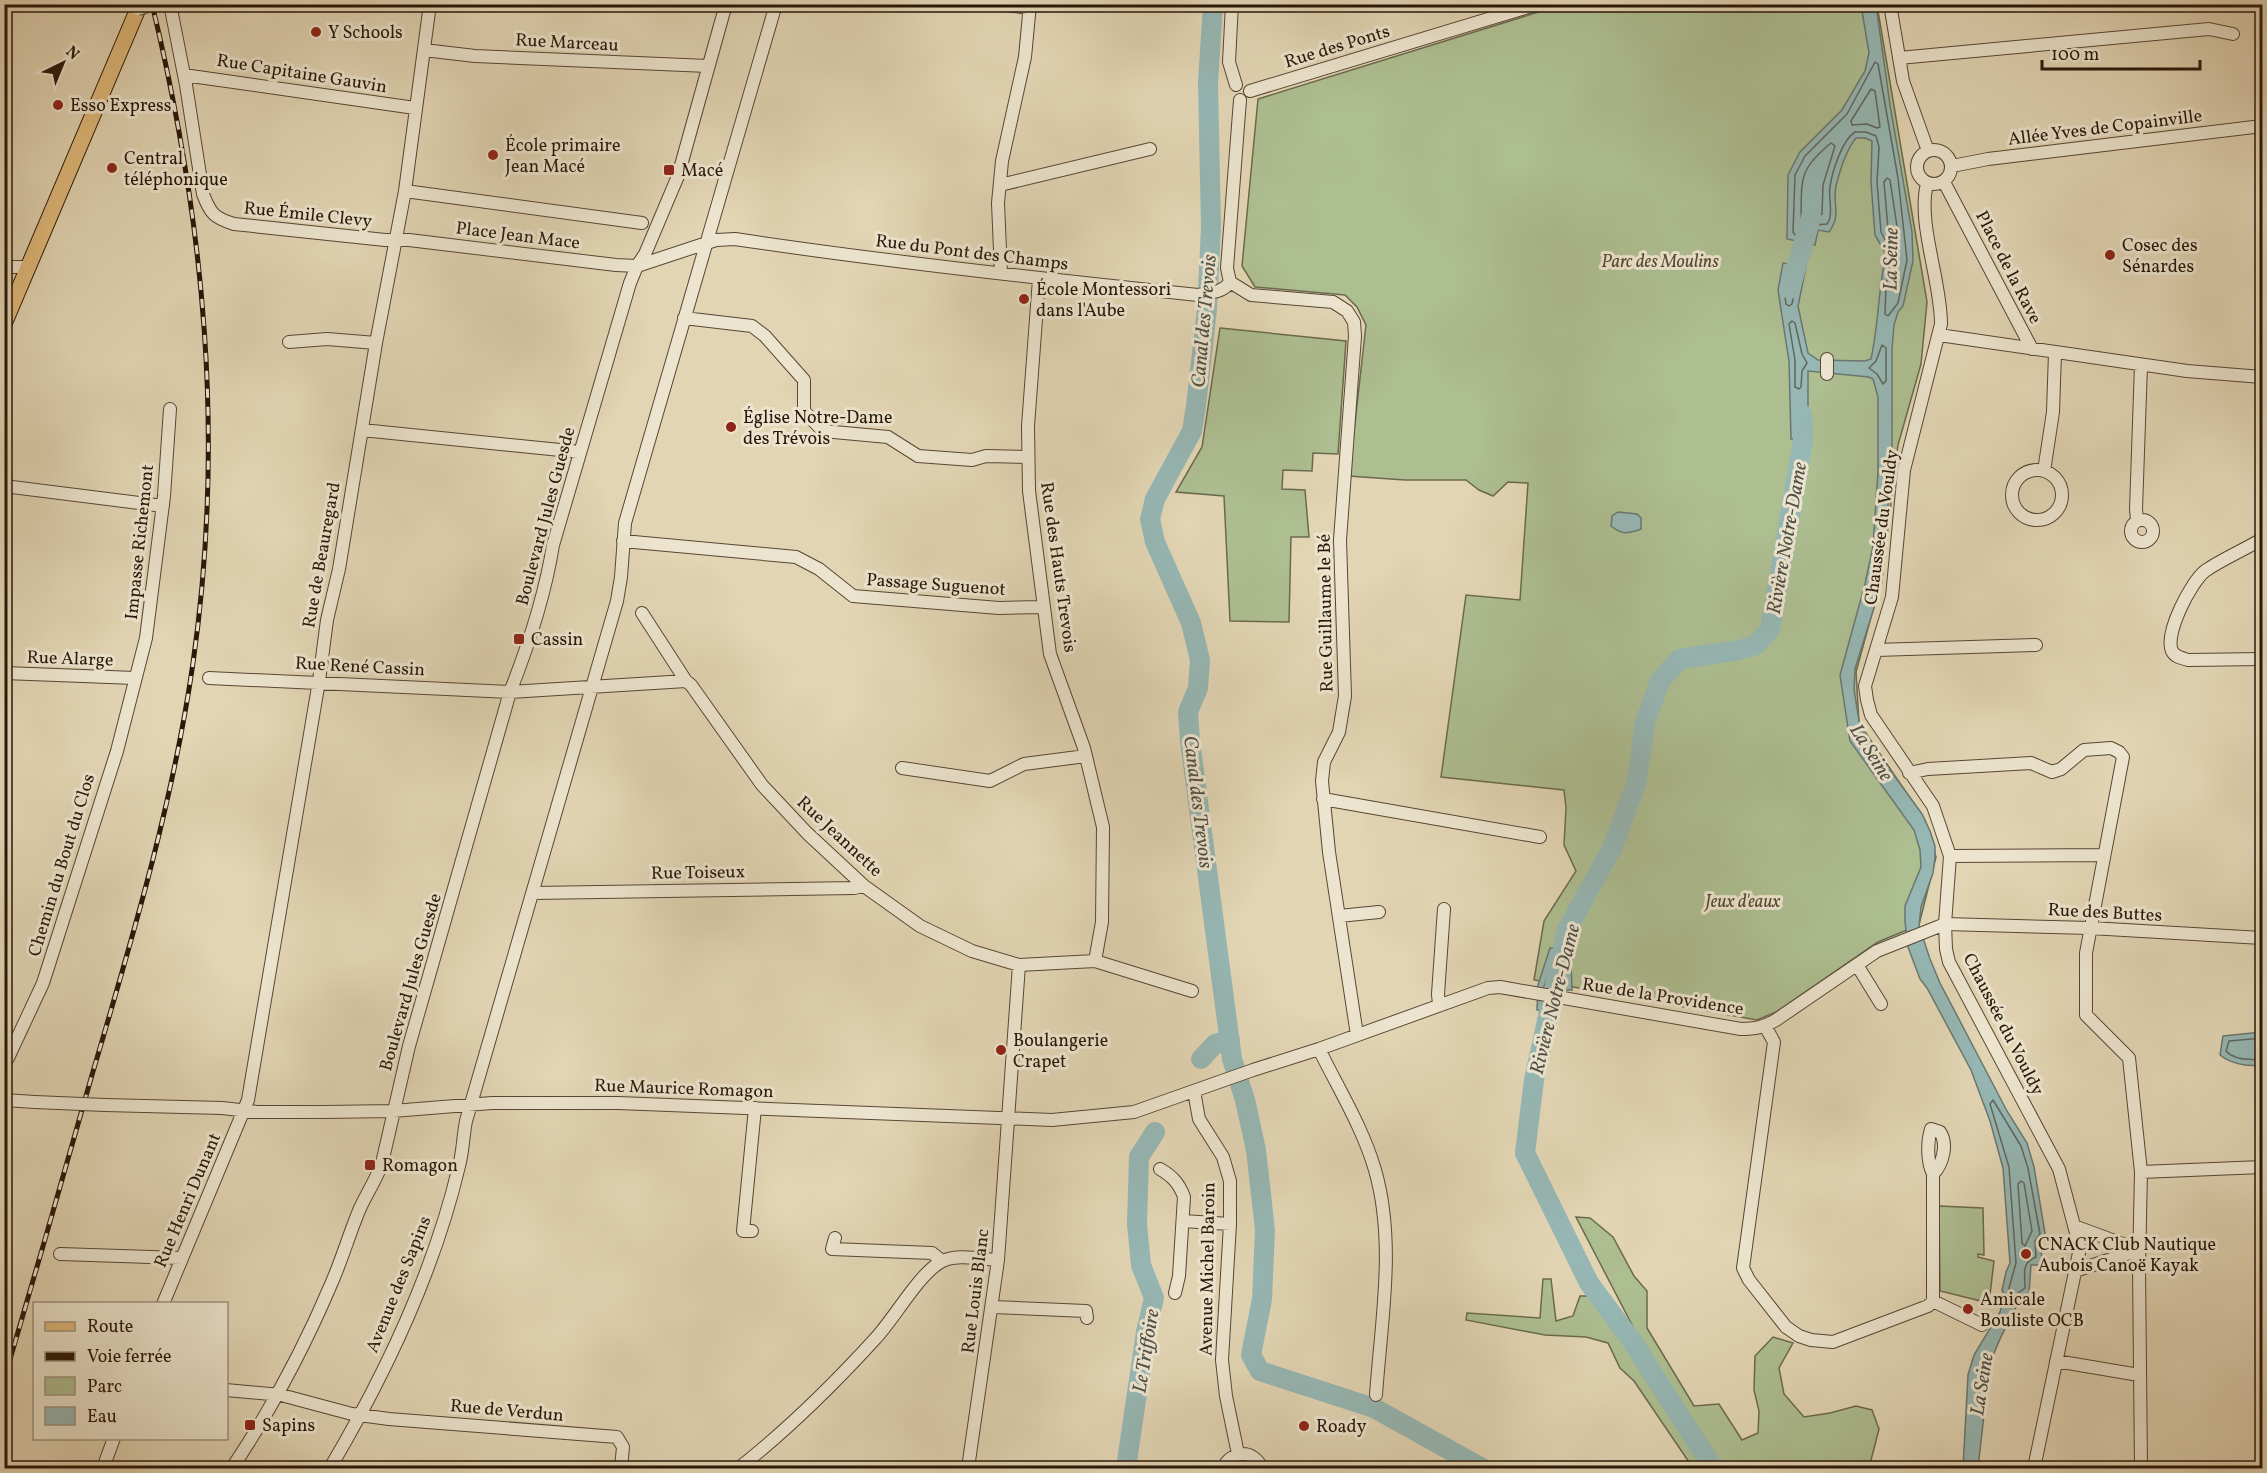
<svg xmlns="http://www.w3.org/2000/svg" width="2267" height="1473" viewBox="0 0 2267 1473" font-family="Vollkorn,serif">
<rect width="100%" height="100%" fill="#e2d5b4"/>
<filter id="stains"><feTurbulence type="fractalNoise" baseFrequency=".00333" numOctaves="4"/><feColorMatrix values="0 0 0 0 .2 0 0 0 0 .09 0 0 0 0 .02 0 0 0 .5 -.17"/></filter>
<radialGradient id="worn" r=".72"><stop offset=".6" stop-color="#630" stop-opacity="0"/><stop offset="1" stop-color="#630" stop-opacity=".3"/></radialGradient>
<path fill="#adbe91" stroke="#6b6a4d" stroke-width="1.5" d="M1561,5H1877L1927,302L1921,364L1898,445L1882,577L1856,672L1859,723L1925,820L1936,857L1919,925L1878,942L1776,1012L1757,1020L1534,980L1544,921L1576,871L1564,845L1566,808L1564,790L1441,777L1466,595L1520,600L1528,483L1508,482L1493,496L1479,490L1466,480H1405L1349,476L1366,325L1357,307L1345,295L1255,287L1242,266L1258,99Z
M1220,328L1346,341L1338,454L1313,453L1312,471L1283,470L1282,489L1305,490L1309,537H1291L1289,622L1230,621L1224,496L1176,492L1202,447Z
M1939,1206L1983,1208L1984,1255L1978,1254V1257L1994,1261L1989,1303L1940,1291Z
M1576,1217L1590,1218L1613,1237L1634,1276L1647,1291V1328L1694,1406L1719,1404L1742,1440L1758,1433L1759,1411L1754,1390L1755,1356L1773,1337L1793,1343L1779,1368L1784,1394L1804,1417L1830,1413L1856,1406L1872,1410L1879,1429L1869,1468H1719L1643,1346Z
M1543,1279H1551L1556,1321L1573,1316L1580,1296H1594L1629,1344L1677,1423L1708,1468H1693L1634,1381L1620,1368L1608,1343L1586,1337L1545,1335L1466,1320L1467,1313L1540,1318Z"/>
<path fill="#96b7b4" stroke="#6a7770" stroke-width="1.5" d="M1861,5H1876L1890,105L1912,232L1913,261L1903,306L1898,312L1894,325L1892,349V456L1882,582L1855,669L1854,689L1859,721L1864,734L1922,814L1930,831L1935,846V858L1933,873L1921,907L1919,926L1930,959L1940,983L2007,1111L2027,1143L2034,1167L2046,1239L2041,1242L2042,1265H2031L2029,1293L2022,1296C2006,1326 1991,1353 1984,1386L1987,1388L1978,1468H1963L1968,1375L1974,1355L2000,1312L2005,1295L2002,1290L2006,1272L2010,1263L2003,1168L1990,1121L1971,1070L1927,988L1920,979L1908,947L1905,922V906L1921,867L1920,850L1914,830L1850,741L1840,675L1865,584L1873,546L1878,471V397L1873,379L1869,377L1808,371V439H1791L1789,361L1778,290L1783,263L1806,267L1798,306L1808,353L1818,360L1865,361L1871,359C1879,323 1878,289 1886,254L1875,235L1871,182L1872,141L1865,138H1856C1846,150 1840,170 1836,186C1832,206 1842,214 1829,232L1818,230L1815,245L1787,239L1788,175L1800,152L1842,110L1865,71L1869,53Z
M1618,512L1637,514L1641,518V529C1627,534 1622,535 1611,526L1612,516Z
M1550,948L1576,950L1571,962L1572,990H1562L1557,1014L1537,1010L1538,985Z
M2262,1032V1065C2248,1067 2231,1064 2220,1055L2223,1036Z"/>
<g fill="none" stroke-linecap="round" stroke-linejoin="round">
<path stroke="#60675e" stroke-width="1.5" d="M1875,62L1878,64L1898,178L1907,260L1898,303L1888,316L1885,314L1886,285L1892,253L1881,232L1877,182L1879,147L1876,136L1866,132H1855C1842,140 1832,172 1830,187C1828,198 1834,215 1827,224L1814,225L1808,237L1795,235L1793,232L1795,175L1805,156L1847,114Z
M1871,89L1875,91L1880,127L1877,128L1867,124L1852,125L1851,121Z
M1831,143L1835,146L1823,185L1822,214L1803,224L1801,221C1802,180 1797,171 1831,143Z
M1887,178L1890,180L1898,233L1896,237L1888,229L1884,182Z
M1791,271L1797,272L1798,274L1792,304L1789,306L1786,304L1784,290L1788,273Z
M1792,321L1795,323L1802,354L1807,363L1802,371L1801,387L1799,389L1795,387V360L1789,324Z
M1882,345L1886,348V381L1883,384L1877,374L1869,368L1876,361Z
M1544,987L1554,956L1564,955L1566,958L1565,982L1556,989
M2262,1038L2229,1041L2226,1051C2234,1060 2251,1060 2262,1059
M1993,1100L2021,1146L2028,1168L2040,1234L2035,1241L2036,1257C2021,1263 2025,1273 2025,1288L2014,1296L2011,1295L2009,1288L2016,1263L2009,1167L1990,1104Z
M2021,1181L2024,1183L2032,1231L2025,1246L2022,1243L2018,1184Z"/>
<path stroke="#96b7b4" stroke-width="20" d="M1213,4L1208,82L1211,228L1207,309L1196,406L1192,431L1155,499L1150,519L1155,542L1191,623L1200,660L1198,688L1188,712L1190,741L1232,1059L1245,1100L1256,1150L1265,1230L1262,1299L1251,1355L1260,1371L1374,1408L1482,1468
M1790,289L1811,217
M1201,1059L1215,1044L1230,1040
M1126,1468L1146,1332L1154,1298L1141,1265L1137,1224L1139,1157L1155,1132
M1713,1468L1632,1341L1589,1283L1525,1153L1534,1080L1567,930L1613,846L1637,781L1645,722L1661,679L1680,659L1739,650L1756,645L1770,629L1803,441L1802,414"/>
<g stroke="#574634" stroke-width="14">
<path id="minor" d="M170,4L186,85L203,194C210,213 214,218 234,224L385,240H409L616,265L637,266L716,240L735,239C888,262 1043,279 1198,295C1210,292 1223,293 1230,282
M1000,4L1029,8
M1232,4L1229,62L1236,85
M1890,4L1903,81L1928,151
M424,50L475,56L708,66
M1899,58L2209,29L2233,34
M184,75L415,108
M1250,91L1538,4
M1917 167a17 17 0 1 1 34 0a17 17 0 1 1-34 0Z
M1952,166L1988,159L2262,126
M1944,182L2032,349
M1927,184C1917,223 1941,280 1941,324L1904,470L1892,597L1865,686L1867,700L1871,715L1933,806L1950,856L1945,924L1946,949L1949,962L2059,1169L2080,1248L2034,1468
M1000,185L1150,149
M405,191L642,223
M4,267H29
M1001,273L998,203L1002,161L1025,57L1030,4
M1039,279L1028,426L1029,491L1050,654L1084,748L1103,827L1102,922L1095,961
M1230,282L1251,295L1333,302L1347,311L1354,322L1355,336L1340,540L1345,696L1339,732L1324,762L1322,781L1329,852L1357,1035
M1230,282L1227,268L1240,100
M684,318L752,326L765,336L804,380V411L823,431L888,437L918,456L972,460L986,456L1028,457
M1939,335L2187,371L2262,377
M289,342L327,339L376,343
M1827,359V374
M362,430L580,452
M2012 495a25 25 0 1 1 50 0a25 25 0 1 1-50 0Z
M2044,471L2053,412L2055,353
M4,486L163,506
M2131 531a11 11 0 1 1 22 0a11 11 0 1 1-22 0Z
M2137,521L2136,509L2141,365
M2262,539C2244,550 2222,559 2205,571C2191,582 2164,634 2172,651C2175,657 2181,658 2188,660L2262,659
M623,541L796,557L819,569L853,596L999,608L1044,607
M642,613L686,681L691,685L762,785L807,833L864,886L920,926L972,951L1019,965L1095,961L1192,991
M1876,650L2036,645
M4,673L135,678
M209,678L510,692L686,681
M902,768L990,781L1024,764L1086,756
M1909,773L1928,769L2031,763L2052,772L2061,769L2084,750L2111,748L2119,752L2123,757L2086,953V1015L2129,1058L2141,1172L2139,1267L2141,1468
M1323,799L1540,837
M1950,856L2103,855
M533,893L854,888L864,886
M1339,916L1379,912
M1857,965L1881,1004
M1439,1005L1438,994L1444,909
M1765,1026L1774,1042L1743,1268L1749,1280L1786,1327L1799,1336L1811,1340L1833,1342L1928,1306L1933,1301L1982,1325
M1319,1049C1338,1088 1363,1128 1375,1170C1396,1242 1381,1322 1376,1395
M4,1058H8L43,983L117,751L146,638L164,496L170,409
M1194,1091L1199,1119L1223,1157L1230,1181V1224L1222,1360L1226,1396L1238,1454
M4,1100L35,1102
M105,1105L222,1108L257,1112H325L393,1111L492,1103H618L1052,1120L1134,1112L1253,1070L1319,1049L1488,988L1500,987L1741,1029C1755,1029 1764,1027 1776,1020L1877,951L1945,924L2090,928L2262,938
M1160,1169C1172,1176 1179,1183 1184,1197L1179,1276L1175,1293
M2141,1172L2262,1167
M1183,1221L1230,1224
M2074,1226L2139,1250L2075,1271
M752,1231H743L755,1108
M835,1238L832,1249L932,1253L942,1261
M60,1254L181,1258
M1933,1301V1174C1927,1162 1927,1142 1931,1129L1940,1132C1948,1144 1943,1164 1933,1174
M163,1304L248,1100L319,681L327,620L339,569L376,343L405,191L430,4
M993,1307L1086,1311L1087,1318
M2056,1361L2139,1375
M226,1390L281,1395L352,1414L389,1419L617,1437L623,1447L621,1468
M103,1468L114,1438
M232,1468C271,1410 305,1346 332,1282C342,1259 349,1235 358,1213C365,1195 376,1181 382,1163L409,1046L510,692C529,644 545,596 553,545L630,283L637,266L645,254L678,176L726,4
M330,1468C385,1375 434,1272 459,1166C463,1152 463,1136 466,1121L617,601L621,577L625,523L776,4
M739,1468C787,1430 833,1385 875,1339C894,1319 917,1277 939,1263C954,1253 981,1259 998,1260
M968,1468L998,1260L1019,965
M1223,1468C1232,1450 1253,1449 1262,1468"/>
</g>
<g stroke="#291709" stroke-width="17">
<path id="major" d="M4,324L140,4"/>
</g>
<use href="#minor" stroke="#ece4ce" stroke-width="12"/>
<use href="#major" stroke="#e1ba7a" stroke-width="15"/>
<g stroke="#291709" stroke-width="5">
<path id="rail" d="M4,1380C34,1279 63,1176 92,1075C132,939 173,803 193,663C225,439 205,224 152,4"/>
</g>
<use href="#rail" stroke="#ece4ce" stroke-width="3" stroke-dasharray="9" stroke-linecap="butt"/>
<g stroke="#574634" stroke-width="14" stroke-linecap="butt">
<path id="minor-bridge" d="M138,9L155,4
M35,1102L105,1105"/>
</g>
<use href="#minor-bridge" stroke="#ece4ce" stroke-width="12"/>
</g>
<g fill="#8f2418" stroke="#ece4ce" stroke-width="2">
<circle cx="316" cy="32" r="6"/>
<circle cx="58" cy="105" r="6"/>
<circle cx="493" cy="155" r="6"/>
<circle cx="112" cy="168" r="6"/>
<rect x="663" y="164" width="12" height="12" rx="3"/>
<circle cx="2110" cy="255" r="6"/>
<circle cx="1024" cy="299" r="6"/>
<circle cx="731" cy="427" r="6"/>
<rect x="513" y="633" width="12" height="12" rx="3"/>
<circle cx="1001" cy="1050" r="6"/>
<rect x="364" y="1159" width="12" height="12" rx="3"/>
<circle cx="2026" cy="1254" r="6"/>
<circle cx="1968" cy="1309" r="6"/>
<rect x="244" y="1419" width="12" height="12" rx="3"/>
<circle cx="1304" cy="1426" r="6"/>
</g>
<g text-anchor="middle" stroke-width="6" stroke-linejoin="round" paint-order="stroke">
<g font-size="18" fill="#291709" stroke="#ece4ce" text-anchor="start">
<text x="328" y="38">Y Schools</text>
<text x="70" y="111">Esso Express</text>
<text x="505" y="151">École primaire<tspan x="505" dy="21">Jean Macé</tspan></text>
<text x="124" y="164">Central<tspan x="124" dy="21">téléphonique</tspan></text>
<text x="681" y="176">Macé</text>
<text x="2122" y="251">Cosec des<tspan x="2122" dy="21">Sénardes</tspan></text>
<text x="1036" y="295">École Montessori<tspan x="1036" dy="21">dans l'Aube</tspan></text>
<text x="743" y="423">Église Notre-Dame<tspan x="743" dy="21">des Trévois</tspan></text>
<text x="531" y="645">Cassin</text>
<text x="1013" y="1046">Boulangerie<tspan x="1013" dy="21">Crapet</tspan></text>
<text x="382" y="1171">Romagon</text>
<text x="2038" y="1250">CNACK Club Nautique<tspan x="2038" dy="21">Aubois Canoë Kayak</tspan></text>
<text x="1980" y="1305">Amicale<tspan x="1980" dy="21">Bouliste OCB</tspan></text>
<text x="262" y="1431">Sapins</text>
<text x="1316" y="1432">Roady</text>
</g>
<g font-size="18" fill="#291709" stroke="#ece4ce">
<text transform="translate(567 42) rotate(3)" y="6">Rue Marceau</text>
<text transform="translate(1337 46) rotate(-17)" y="6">Rue des Ponts</text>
<text transform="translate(302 73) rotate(9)" y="6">Rue Capitaine Gauvin</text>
<text transform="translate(2105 127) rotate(-7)" y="6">Allée Yves de Copainville</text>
<text transform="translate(308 214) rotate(6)" y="6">Rue Émile Clevy</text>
<text transform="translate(518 235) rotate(7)" y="6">Place Jean Mace</text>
<text transform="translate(972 252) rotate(7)" y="6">Rue du Pont des Champs</text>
<text transform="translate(2009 267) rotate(63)" y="6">Place de la Rave</text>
<text transform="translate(545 516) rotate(-75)" y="6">Boulevard Jules Guesde</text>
<text transform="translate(1881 527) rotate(-82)" y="6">Chaussée du Vouldy</text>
<text transform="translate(139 542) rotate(-84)" y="6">Impasse Richemont</text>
<text transform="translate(321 555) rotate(-80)" y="6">Rue de Beauregard</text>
<text transform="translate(1059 567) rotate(82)" y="6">Rue des Hauts Trevois</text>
<text transform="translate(936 584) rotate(4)" y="6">Passage Suguenot</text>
<text transform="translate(1325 613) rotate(-91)" y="6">Rue Guillaume le Bé</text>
<text transform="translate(70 658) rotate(2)" y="6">Rue Alarge</text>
<text transform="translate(360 666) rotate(3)" y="6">Rue René Cassin</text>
<text transform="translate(840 836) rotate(43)" y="6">Rue Jeannette</text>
<text transform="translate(61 865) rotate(-73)" y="6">Chemin du Bout du Clos</text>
<text transform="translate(698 872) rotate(-1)" y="6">Rue Toiseux</text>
<text transform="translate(2105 912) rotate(3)" y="6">Rue des Buttes</text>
<text transform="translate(410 982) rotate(-74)" y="6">Boulevard Jules Guesde</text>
<text transform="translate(1663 996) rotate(9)" y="6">Rue de la Providence</text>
<text transform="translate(2004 1024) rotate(63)" y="6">Chaussée du Vouldy</text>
<text transform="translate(684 1088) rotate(2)" y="6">Rue Maurice Romagon</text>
<text transform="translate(187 1200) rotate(-67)" y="6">Rue Henri Dunant</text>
<text transform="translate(1207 1269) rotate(-89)" y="6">Avenue Michel Baroin</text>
<text transform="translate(398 1284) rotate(-68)" y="6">Avenue des Sapins</text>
<text transform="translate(975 1291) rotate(-83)" y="6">Rue Louis Blanc</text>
<text transform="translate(507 1410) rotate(5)" y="6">Rue de Verdun</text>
</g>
<g font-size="18" font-style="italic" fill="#514932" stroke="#ece4ce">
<text x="1660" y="267">Parc des Moulins</text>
<text x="1743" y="907">Jeux d'eaux</text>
</g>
<g font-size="20" font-style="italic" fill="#4f4f45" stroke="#ece4ce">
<text transform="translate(1890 259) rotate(-89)" y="7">La Seine</text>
<text transform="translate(1203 321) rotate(-85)" y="7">Canal des Trevois</text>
<text transform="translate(1786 538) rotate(-80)" y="7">Rivière Notre-Dame</text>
<text transform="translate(1872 752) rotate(58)" y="7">La Seine</text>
<text transform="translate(1199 802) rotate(83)" y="7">Canal des Trevois</text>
<text transform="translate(1554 999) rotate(-76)" y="7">Rivière Notre-Dame</text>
<text transform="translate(1145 1351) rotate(-81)" y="7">Le Triffoire</text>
<text transform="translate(1981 1384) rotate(-81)" y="7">La Seine</text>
</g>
</g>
<rect width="2267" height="1473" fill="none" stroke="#e2d5b4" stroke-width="24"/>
<rect x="6" y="6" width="2255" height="1461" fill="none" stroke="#291709" stroke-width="3"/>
<rect x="12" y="12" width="2243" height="1449" fill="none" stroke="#291709" stroke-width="1.5"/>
<rect x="33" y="1302" width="195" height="138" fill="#ece4ce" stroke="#9e927f" stroke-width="1.5"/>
<rect x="45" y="1322" width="30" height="9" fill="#e1ba7a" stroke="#9e927f" stroke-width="1.5"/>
<text x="87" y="1332" font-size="18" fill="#291709">Route</text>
<rect x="45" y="1352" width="30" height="9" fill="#291709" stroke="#9e927f" stroke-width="1.5"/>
<text x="87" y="1362" font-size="18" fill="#291709">Voie ferrée</text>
<rect x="45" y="1377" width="30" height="18" fill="#adbe91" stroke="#9e927f" stroke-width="1.5"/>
<text x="87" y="1392" font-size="18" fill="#291709">Parc</text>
<rect x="45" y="1407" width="30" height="18" fill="#96b7b4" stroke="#9e927f" stroke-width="1.5"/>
<text x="87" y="1422" font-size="18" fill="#291709">Eau</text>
<g transform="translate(63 63) rotate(43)" stroke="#ece4ce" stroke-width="4.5" paint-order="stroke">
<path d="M0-4.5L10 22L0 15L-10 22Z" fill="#291709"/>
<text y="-9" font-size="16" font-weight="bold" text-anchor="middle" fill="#291709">N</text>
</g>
<path d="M2042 60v9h158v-9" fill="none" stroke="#291709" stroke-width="3"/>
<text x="2051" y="60" font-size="18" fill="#291709" stroke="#ece4ce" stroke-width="4.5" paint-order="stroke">100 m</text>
<rect width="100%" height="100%" filter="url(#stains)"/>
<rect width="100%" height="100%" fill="url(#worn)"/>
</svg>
